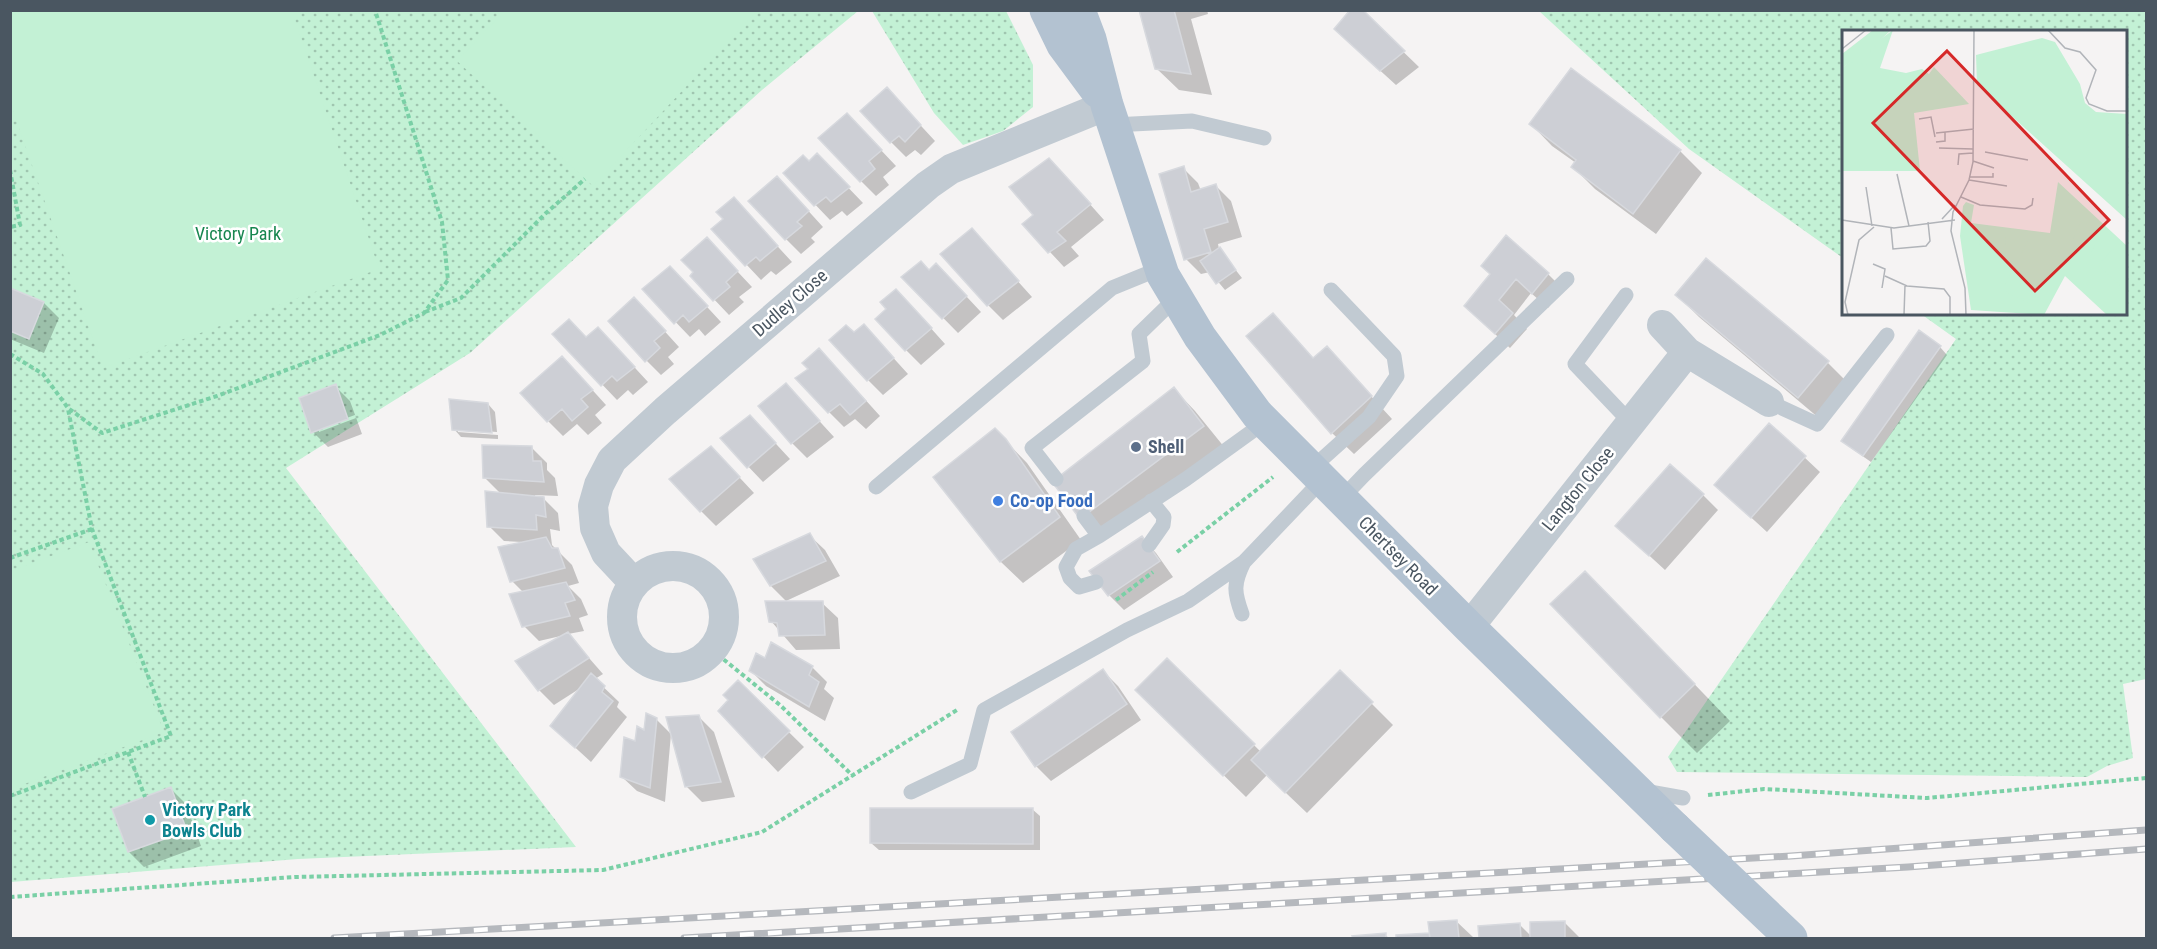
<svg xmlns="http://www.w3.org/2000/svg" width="2157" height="949" viewBox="0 0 2157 949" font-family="'Roboto Condensed',sans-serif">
<defs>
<pattern id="green-dots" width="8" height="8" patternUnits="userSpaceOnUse" patternTransform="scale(1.5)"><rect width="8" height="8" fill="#c3f1d5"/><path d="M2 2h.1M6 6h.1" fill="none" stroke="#a0c6b0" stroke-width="1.8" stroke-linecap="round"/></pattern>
</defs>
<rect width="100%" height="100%" fill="#f5f3f3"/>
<path fill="url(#green-dots)" d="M11,11H858L762,90L470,353L286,468L576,847L298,859L11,882Z
M872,11H1006L1033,65V107L1003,131L963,145L934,113Z
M1539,11H2146V679L2123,684L2133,758L2107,766L2087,777L1677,772L1668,757L1956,339L1921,314H2126V32H1844L1843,258L1689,149Z"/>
<path fill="#c3f1d5" d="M752,10L755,13L593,186L457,61L505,11Z
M10,11H292L379,269L103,368L11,105Z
M89,542L164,732L11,789V571Z"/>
<path fill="#0003" fill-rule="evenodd" d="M1140,10H1207L1208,14L1191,19L1212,95L1179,90L1156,68Z
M1360,10L1419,67L1396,85L1351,44Z
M887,89L935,141L921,155L915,150L906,157L891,142Z
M1531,124L1680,151L1702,173L1656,234L1595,189L1573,167L1576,163L1552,146Z
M862,130L896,166L883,177L889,185L876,196L861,181Z
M817,155L863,203L847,216L842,211L830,220L785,173L809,163Z
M1183,168L1198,183L1201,191L1216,186L1231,201L1242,237L1218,244L1219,249L1242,278L1225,290L1210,272L1201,274L1186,259Z
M1063,174L1104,220L1071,247L1079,256L1064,267L1024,224L1035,216Z
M792,193L823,227L811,238L815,242L801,254L786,239Z
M734,199L792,262L776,275L771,271L761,280L713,229L725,219Z
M972,230L1032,297L1003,320L988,305Z
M721,254L752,287L739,297L744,302L729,315L692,276Z
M929,271L951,280L981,312L958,333L903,277Z
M1548,274L1563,289L1548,308L1531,293L1514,315L1527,329L1510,348L1481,321L1491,275Z
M685,283L721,322L705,336L699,329L690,337L644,289Z
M10,289L44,303L59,318L44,353L10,339Z
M1677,295L1828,363L1849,384L1820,419L1699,317Z
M911,306L945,344L921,365L906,350Z
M649,314L679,347L668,357L674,364L661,375L646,360Z
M554,334L613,344L648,382L633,395L628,390L617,400Z
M854,334L878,341L908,374L883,395L868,380Z
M1248,336L1294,337L1314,359L1327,348L1392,419L1354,454L1332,433Z
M1940,347L1947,355L1871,462L1851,448L1843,441Z
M834,365L880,416L866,429L855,419L844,427L829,412Z
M577,373L606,405L595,415L602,423L588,435L577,424L563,436L548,421Z
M335,386L350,401L362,434L328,447L313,432ZM355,415L356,418L319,432V428Z
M1174,389L1195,411L1225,448L1103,540L1081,518Z
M800,400L834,437L807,458L792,443Z
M488,404L495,412L497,432L458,429V432L498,435V439L461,437L454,429Z
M1770,425L1820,472L1767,532L1731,499Z
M995,430L1027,463L1081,540L1023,583L1001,562L935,477Z
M765,432L790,459L763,482L722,439Z
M532,448L547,463V470L555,478L558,496L535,495V497L543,498L558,513L560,531L550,529L552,545L572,565L579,583L568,586L581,599L588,615L579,618L584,631L568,634L603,674L595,679L619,702L617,707L627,717L591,762L567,740L579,689L554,705L539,690L517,662L565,635L539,641L524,626L523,592L512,581L522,542L504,541L489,526L501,494L484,477Z
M726,463L754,493L716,526L701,511Z
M1703,495L1718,510L1665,570L1617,526Z
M809,535L825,550L840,576L786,601L771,586L756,560Z
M1142,538L1156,553L1173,577L1124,610L1109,595Z
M822,603L838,618L840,649L796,650L771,621Z
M1621,608L1730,721L1697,753L1661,717Z
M766,660L812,667L827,682L824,689L834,698L825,721L766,686L751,671Z
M1167,660L1261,752L1340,672L1393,725L1307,813L1267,775L1246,797L1159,712Z
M1103,671L1118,686L1141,720L1051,781L1036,766L1013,733Z
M738,682L804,747L778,772L720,711L730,700Z
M699,717L714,732L735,797L702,802L686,786Z
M656,719L671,734L665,802L637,791L621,776L636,743Z
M171,789L186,804L201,846L144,867L129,852L114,810Z
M1032,809L1040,816V850H879L871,843Z
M1456,921L1474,938H1398V936L1431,935Z
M1564,922L1580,938H1480V928L1520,925L1532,937Z
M1385,935L1389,938H1354Z"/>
<path fill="#cdcfd5" stroke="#d7d9de" stroke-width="1.5" d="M1139,10H1174L1191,74L1155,69Z
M1350,10H1363L1405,51L1380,71L1334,29Z
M1571,68L1681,150L1633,214L1571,167L1576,160L1529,124Z
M887,87L921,125L905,142L899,136L890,143L860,111Z
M847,113L882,150L869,161L875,169L860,182L818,138Z
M817,153L850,187L831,202L826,197L814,206L783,173L803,155L809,161Z
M1049,158L1091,204L1057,232L1066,241L1048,253L1022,224L1033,215L1009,187Z
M1184,166L1191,192L1216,184L1228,222L1204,229L1211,252L1184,260L1159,174Z
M777,176L809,211L797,222L802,226L785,240L748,201Z
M734,197L778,246L760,261L756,257L745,266L711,229L723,219L716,212Z
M972,228L1019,281L987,306L940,254Z
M1506,235L1549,273L1532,294L1516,279L1499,300L1513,313L1495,334L1464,306L1490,274L1481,266Z
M707,237L738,271L726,282L730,287L713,301L690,276L693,272L681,260Z
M1220,247L1236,270L1216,284L1200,261Z
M1706,258L1829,361L1798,398L1675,295Z
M921,261L929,270L936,263L967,296L942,319L901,277Z
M670,266L708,306L689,322L683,315L674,324L642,289Z
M10,288L44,302L29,339L10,331Z
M896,289L932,328L905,351L875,319L886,309L880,302Z
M634,297L666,331L654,341L660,348L645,362L608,321Z
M1273,313L1313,358L1327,346L1372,396L1331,434L1246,336Z
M569,319L586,337L598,327L635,367L617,381L612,376L601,386L552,334Z
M864,324L894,358L867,381L829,340L846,325L854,332Z
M1919,330L1941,346L1863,456L1841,441Z
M819,348L866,401L850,415L840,404L828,413L795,378L808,369L802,363Z
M562,356L593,390L581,399L588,407L572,421L562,409L547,422L520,393Z
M786,383L820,421L791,444L758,406Z
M336,384L348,419L311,433L299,398Z
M1174,387L1204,426L1080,519L1052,482Z
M449,399L488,403L492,433L452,430Z
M750,415L776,443L747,468L720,438Z
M1769,423L1806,456L1751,518L1714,485Z
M995,428L1006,439L1060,517L1000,562L933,477Z
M482,445L532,446L533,461H541L544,482L483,478Z
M711,446L740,477L700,512L669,479Z
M1670,464L1704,494L1649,556L1615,526Z
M485,491L544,497L546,517L536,515L537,530L487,527Z
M810,533L826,561L770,586L753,559Z
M1142,536L1160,561L1108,596L1089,571Z
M546,537L552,548H558L565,568L510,582L498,547Z
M1585,571L1695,684L1660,718L1550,604Z
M566,582L575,600L565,603L570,616L522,627L509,594Z
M765,601H823L825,635L779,636L777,623L769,622Z
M568,632L589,658L538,691L515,661Z
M771,642L813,666L809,675L819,682L809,707L749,671L756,653L765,658Z
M1167,658L1255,744L1223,776L1135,690Z
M1103,669L1127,704L1035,767L1011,732Z
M1340,670L1373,702L1285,793L1251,760Z
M591,673L605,686L602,692L613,701L575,748L550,726Z
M738,680L790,731L762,758L718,711L728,700L723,695Z
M646,713L657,718L650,788L620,777L624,737L635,741L637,726L644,730Z
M699,715L721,782L685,787L666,717Z
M171,787L187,831L128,852L112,809Z
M870,808H1033V844L870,843Z
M1457,920L1459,938H1430L1428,922Z
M1565,921V938H1530V922Z
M1520,923L1521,938H1479L1478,926Z
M1386,933V938H1353L1352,936Z
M1429,933L1430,938H1396V935Z"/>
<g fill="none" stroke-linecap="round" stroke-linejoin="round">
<path stroke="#7ad0a6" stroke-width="4" stroke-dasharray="4.5 3" stroke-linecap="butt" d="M10,170L20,225L10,227
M425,312L461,298L546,213L585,179
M10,354L43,374L68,408L102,433L217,396L380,335L424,313L448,280L442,222L375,10
M1177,552L1273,477
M10,558L92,529
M1116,600L1153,572
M712,650L780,705L853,776
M128,752L145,797
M1708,795L1764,789L1927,798L2146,778
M10,796L171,736L92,529L68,409
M10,897L295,877L603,870L762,832L957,710"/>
<path stroke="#c1cad2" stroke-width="15" d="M1113,125L1192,121L1264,138
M1626,295L1575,364L1631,423
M1769,402L1817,424L1887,335
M1311,469L1369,417L1397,376L1394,356L1331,290
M1056,479L1032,448L1143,361L1139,334L1176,298
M876,487L1112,288L1161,268
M1341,499L1364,475L1567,279
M1084,516L1099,536L1186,479L1265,422
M1149,545L1163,525L1164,517L1151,501
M1096,582L1079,587L1070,578L1066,567L1076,549L1099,536
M1242,614C1234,592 1233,584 1244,562L1322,480
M1644,791L1683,798
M911,792L970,764L984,710L1127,630L1188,601L1244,562"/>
<path stroke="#c1cad2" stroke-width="30" d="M1662,325L1687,352L1769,402
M622 617a51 51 0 1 1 102 0a51 51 0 1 1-102 0Z
M634,583L606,553L595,528L593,506L599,485L612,460L665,411L928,185L951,169L1107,105
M1469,627L1687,352"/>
<path stroke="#b3c2d1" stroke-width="33" d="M1046,10L1063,45L1097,91
M1079,10L1090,39L1107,105L1163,275L1200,337L1257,414L1469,627L1675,828"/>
<g stroke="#b5b8bd" stroke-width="7">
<path id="rail" d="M334,938L1791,856L2146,830
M684,938L1908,867L2146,849"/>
</g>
<use href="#rail" stroke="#fff" stroke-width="4.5" stroke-dasharray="14" stroke-linecap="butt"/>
<path stroke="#b3c2d1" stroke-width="33" d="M1675,828L1791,938"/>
</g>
<circle fill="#5c6f8a" stroke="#fff" stroke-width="2" cx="1136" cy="447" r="6"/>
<circle fill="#3f7fe0" stroke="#fff" stroke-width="2" cx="998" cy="501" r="6"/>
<circle fill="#0f9aa8" stroke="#fff" stroke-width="2" cx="150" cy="820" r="6"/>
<g text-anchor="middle" stroke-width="5" stroke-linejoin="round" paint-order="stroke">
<g font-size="18" fill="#17864f" stroke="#fff">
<text x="238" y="240">Victory Park</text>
</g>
<g font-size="18" fill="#4a5661" stroke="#fff">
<text transform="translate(790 303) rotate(-41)" y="6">Dudley Close</text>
<text transform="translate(1578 489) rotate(-51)" y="6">Langton Close</text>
<text transform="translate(1398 556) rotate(45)" y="6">Chertsey Road</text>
</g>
<g font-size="18" font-weight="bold" fill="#4e5e75" stroke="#fff" text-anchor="start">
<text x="1148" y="453">Shell</text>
</g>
<g font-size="18" font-weight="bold" fill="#366cbe" stroke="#fff" text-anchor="start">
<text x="1010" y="507">Co-op Food</text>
</g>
<g font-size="18" font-weight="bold" fill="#0d838f" stroke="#fff" text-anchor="start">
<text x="162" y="816">Victory Park<tspan x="162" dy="21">Bowls Club</tspan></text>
</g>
</g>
<g transform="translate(1842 30)">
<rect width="285" height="285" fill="#f5f3f3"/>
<path d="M51,0L38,38L64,43L80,39L87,44L92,37L127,74L72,83L78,141H0V38ZM200,8L213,12L238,54L243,73L254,82L285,84V190L135,55L134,25ZM216,152L285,216V285H265L223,246L202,285L129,280L118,206L121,176L124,172L132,175L129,193L208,203Z" fill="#c3f1d5"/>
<path d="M31,0H49L29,19L26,35L9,32L0,38V24Z" fill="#c3f1d5"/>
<path d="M238,193L258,203L249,223L229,213ZM137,201H163L164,221H138ZM186,211L214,225L190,274L160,260ZM275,215L285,225V262L256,235Z" fill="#c3f1d5"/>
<path fill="none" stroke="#b1b4b9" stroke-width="1.5" d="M206,0L223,18L238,22L254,40L244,68L247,74L265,81H285M0,19L24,0M77,89L89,87L93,107M94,103L132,99M94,112L103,111V102M97,118L131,119M143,122L186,130M131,131L152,138M116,135L117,124L131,123M55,144L67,196M128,147H151V143M127,150L165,156M24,157L30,196M119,167L138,175L183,179L190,175L191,168M100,189L113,175M0,190L52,198L113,190M49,198L51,219L84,216L88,211L86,192M31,234L43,239L40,258M43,246L65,256L102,259L108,267V285M6,285L3,272L17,210L32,197M62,285L63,255M124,285L123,258L109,201L111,182L127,150L131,132L132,0"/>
<path fill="#d62828" fill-opacity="0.15" stroke="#d62828" stroke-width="3" d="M105,21L267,190L193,261L31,93Z"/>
<rect width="285" height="285" fill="none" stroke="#4a5661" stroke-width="3"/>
</g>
<rect width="2157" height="949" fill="none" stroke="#4a5661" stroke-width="24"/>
</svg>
